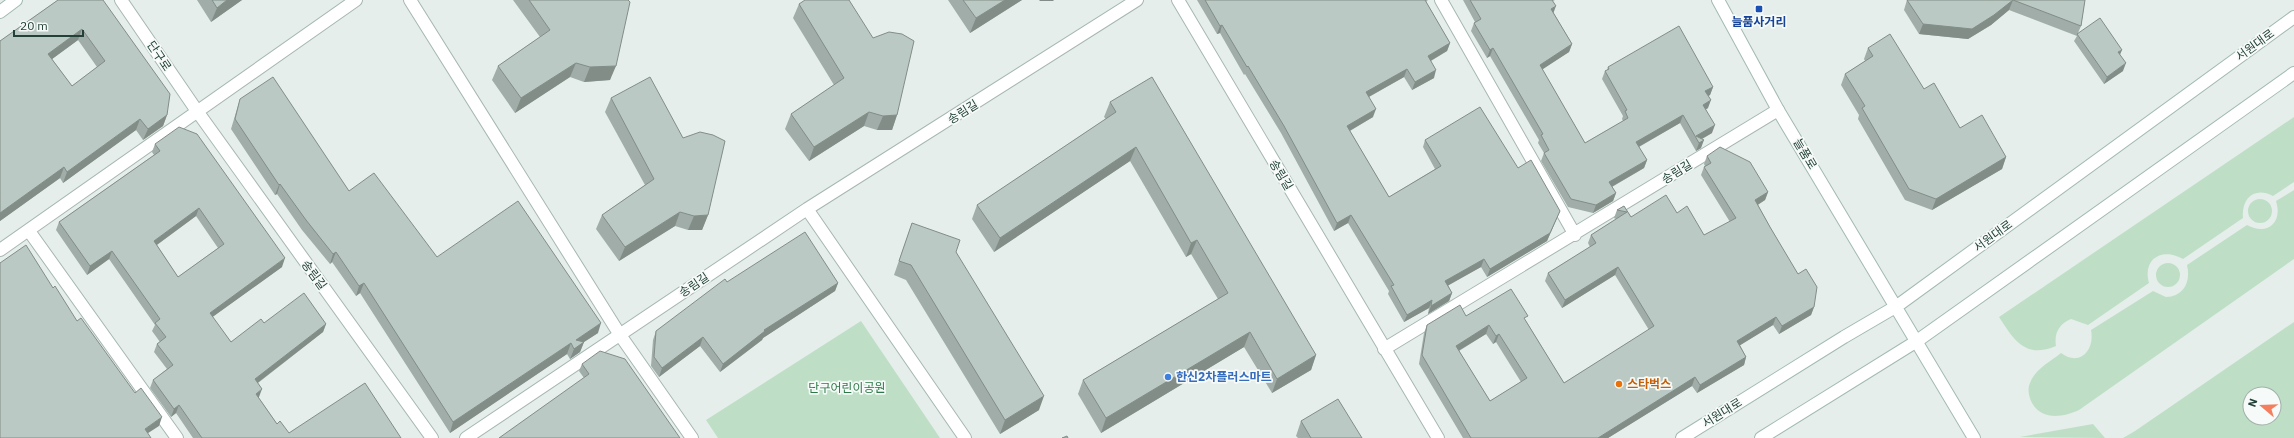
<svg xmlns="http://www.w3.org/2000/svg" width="2294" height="438" viewBox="0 0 2294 438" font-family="'IBM Plex Sans','Noto Sans KR',sans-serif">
<rect width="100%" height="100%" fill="#e5eeea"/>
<path fill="#bedfc6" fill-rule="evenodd" d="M2294,117V182L2273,196C2255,186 2241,198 2243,218L2183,259C2163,247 2142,258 2149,283L2088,325L2071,319C2059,324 2054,333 2056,346C2025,359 2014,340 1999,317Z
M2294,190V259L2079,410C2064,417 2042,421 2032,403C2029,397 2027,390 2030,383C2035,369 2050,362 2061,353C2080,367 2095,350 2091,330L2153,291L2166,297C2184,296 2191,282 2187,265L2247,225C2267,236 2283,223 2276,201Z
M2248 211a12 12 0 1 1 24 0a12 12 0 1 1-24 0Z
M2156 275a12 12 0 1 1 24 0a12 12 0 1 1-24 0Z
M861,321L940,438H718L706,420Z
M2294,322V438H2123L2135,431ZM2250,394H2274V418H2250Z
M2093,424L2105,438L2019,437H2020Z"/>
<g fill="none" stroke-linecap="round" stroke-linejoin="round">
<g stroke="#a7b7b1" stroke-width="14">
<path id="street" d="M121,0L197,111L432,438
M410,0L620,335L692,438
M1178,0L1438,438
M1441,0L1575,235
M807,209L965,438
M29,231L177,438
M0,250L356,0
M1384,349L1778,110
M466,438L807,209L1137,0"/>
</g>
<g stroke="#a3bab1" stroke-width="14">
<path id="secondary" d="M1718,0L1778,110L1974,438
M0,12L16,0
M1682,438L1844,337L1897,306L2294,17
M1761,438L1917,341L2294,73"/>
</g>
<use href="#street" stroke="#fff" stroke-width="12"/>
<use href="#secondary" stroke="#fff" stroke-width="12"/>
</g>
<path fill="#a0ada8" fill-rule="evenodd" d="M58,0L167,115L163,126L143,140L136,130L63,183L60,178L0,221V41ZM78,40L97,67L72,86L52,59Z
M197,0H242L211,22Z
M513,0H628L610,80L584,82L570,77L515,113L492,80L498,66L540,37Z
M948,0H1022L970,33Z
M1197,0H1428L1426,2L1450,43L1447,51L1431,61L1434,78L1412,90L1404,77L1369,97L1373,117L1350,131L1389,197L1435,169L1423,147L1425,140L1518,168L1560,211L1547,241L1487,277L1481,267L1448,285L1452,293L1449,301L1428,314L1429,308L1404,322L1388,294L1389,291L1348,223L1334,231L1281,133L1245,74L1244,75L1220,33L1217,34Z
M1463,0H1555L1553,1V12L1572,44L1569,52L1542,69L1585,143L1623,121L1622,119L1623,116L1602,79L1605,71L1607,70L1608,67L1713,87L1710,95L1708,96V108L1706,109L1712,133L1702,139L1701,148L1696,151L1680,123L1639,147L1647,160L1644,168L1612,187L1616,193L1613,201L1593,213L1568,207L1541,161L1544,153L1538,143L1539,140L1490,56L1487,58L1471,31L1474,23L1475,22Z
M1907,0H2085L2081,26L2078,33L2120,55L2123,71L2104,84L2074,41L2077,36L2009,10L1991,25L1968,39L1919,34L1904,10Z
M799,4L897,115L892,130H877L864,126L809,161L785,129L791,114L834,85L793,18Z
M1868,48L1924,89L1960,128L2006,157L2002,169L1932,210L1905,200L1858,119L1859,115L1841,85L1845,74L1865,61L1864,59Z
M611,98L708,215L702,230H688L675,226L619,261L596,229L602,215L645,185L605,112Z
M240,99L349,191L437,257L598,333L584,342L580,352L570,359L567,354L450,433L360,293L356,296L332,262L330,264L302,230L277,194L275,195L231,129Z
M1110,102L1316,355L1311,370L1272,393L1244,347L1101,433L1078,394L1083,380L1218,299L1191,254L1186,257L1130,161L994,252L972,219L977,205L1106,119L1104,117Z
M155,144L282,267L212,317L231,342L264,323L326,324L323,332L258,383L259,397V398L277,424L289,433L401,438H193L176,413L171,417L150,388L153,380L167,369L154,352L157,344L160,342L152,331L155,325L109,259L87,275L56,230L59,222L154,155L152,152ZM196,216L218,248L178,277L157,245Z
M1707,156L1768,192L1765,200L1758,205L1814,307L1811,315L1779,334L1773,325L1740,345L1746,357L1744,365L1697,393L1692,386L1608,438H1463L1419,364L1424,333L1427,325L1466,316L1526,321L1564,383L1649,330L1615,275L1562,308L1545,281L1548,273L1590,247L1588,243L1591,235L1616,219L1614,218L1617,210L1624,206L1631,217L1677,213L1704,235L1730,222L1701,175L1704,167L1705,166L1704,164ZM1486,334L1493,344L1496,342L1521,382L1490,401L1459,351Z
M912,223L956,252L1039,410L1000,434L906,280L894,275Z
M727,282L838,283L835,291L763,338L762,340L720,372L700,346L659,377L651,366L653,340L656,331Z
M582,364L680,438L584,378L579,371Z
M1301,421L1362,438H1298L1296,436Z"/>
<path fill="#828d88" d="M227,0H242L211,22L217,8Z
M1005,0H1022L970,33L976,18Z
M1040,0H1054L1053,1H1039Z
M2013,0L2009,10L1991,25L1968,39L1919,34L1923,24Z
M1556,6L1553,14L1551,9Z
M1222,25L1220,33L1217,34L1220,26Z
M82,29L78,40L44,65L48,54Z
M1450,43L1447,51L1425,64L1428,56Z
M1572,44L1569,52L1537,73L1540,65Z
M1493,48L1490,56L1487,58L1490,50Z
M2122,50L2119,57L2118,52Z
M576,63L570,77L515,113L521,98Z
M2126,63L2123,71L2104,84L2107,77Z
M616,66L610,80L584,82L590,67Z
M1407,69L1404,77L1363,100L1366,92Z
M1436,70L1434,78L1412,90L1415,82Z
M1713,87L1710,95L1703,99L1705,91Z
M1711,100L1708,108L1700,113L1703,105Z
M1376,109L1373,117L1344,134L1347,126Z
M869,112L864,126L809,161L814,147Z
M167,115L163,126L143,140L148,129Z
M897,115L892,130H877L883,116Z
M1683,115L1680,123L1633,150L1636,142Z
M140,119L136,130L63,183L67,172Z
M1715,125L1712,133L1698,141L1696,136Z
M1704,140L1701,148L1696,151L1699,143Z
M1136,147L1130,161L994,252L1000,238Z
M2006,157L2002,169L1932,210L1936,199Z
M1647,160L1644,168L1606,190L1609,182Z
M64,167L60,178L0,221V213Z
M280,184L277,194L275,195L279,185Z
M1768,192L1765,200L1752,208L1755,200Z
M1616,193L1613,201L1593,213L1596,205Z
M199,208L196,216L151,249L154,241Z
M1560,211L1547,241L1487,277L1490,269Z
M680,212L675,226L619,261L625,247Z
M708,215L702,230H688L694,216Z
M1351,215L1348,223L1334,231L1337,223Z
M1197,240L1191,254L1186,257L1191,243Z
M112,251L109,259L87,275L90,266Z
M336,252L332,262L330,264L333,254Z
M285,258L282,267L207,321L210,313Z
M1484,259L1481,267L1442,289L1445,281Z
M1618,267L1615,275L1562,308L1565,300Z
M364,283L360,293L356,296L359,286Z
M838,283L835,291L763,338L762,340L720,372L723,364L764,330Z
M1452,293L1449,301L1428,314L1431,306Z
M1432,300L1429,308L1404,322L1407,315Z
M1814,307L1811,315L1779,334L1782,326Z
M1776,317L1773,325L1734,349L1737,341Z
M601,323L598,333L584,342L580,352L570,359L574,349L576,340Z
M326,324L323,332L252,387L255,379Z
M1489,325L1486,334L1453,354L1456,346Z
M1250,332L1244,347L1101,433L1106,418Z
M1499,334L1496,342L1493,344L1496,336Z
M703,337L700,346L659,377L662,368Z
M571,343L567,354L450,433L453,422Z
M1316,355L1311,370L1272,393L1277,379Z
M1746,357L1744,365L1697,393L1700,385Z
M1695,377L1692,386L1608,438H1598Z
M262,389L259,397L253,402L256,394Z
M1044,396L1039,410L1000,434L1005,420Z
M179,405L176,413L171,417L174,409Z
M162,417L159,426L142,437L145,429Z"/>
<path fill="#bac9c3" stroke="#828d88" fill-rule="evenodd" d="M58,0H103L170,94L167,115L148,129L140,119L67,172L64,167L0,213V41ZM82,29L105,61L72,86L48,54Z
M212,0H227L217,8Z
M529,0H628L630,2L616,66L590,67L576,63L521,98L498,66L550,30Z
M805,0H849L873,38L889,32L902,34L914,41L897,115L883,116L869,112L814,147L791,114L844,78L799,4Z
M963,0H1005L976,18Z
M1205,0H1425L1450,43L1428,56L1436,70L1415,82L1407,69L1366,92L1376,109L1347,126L1389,197L1441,166L1425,140L1480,107L1518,168L1531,160L1560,211L1550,233L1490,269L1484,259L1445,281L1452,293L1431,306L1432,300L1407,315L1391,286L1394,285L1351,215L1337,223L1284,126L1248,66L1247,67L1222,25L1220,26Z
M1470,0H1552L1556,6L1551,9L1572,44L1540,65L1585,143L1628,118L1625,111L1627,110L1605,71L1609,69L1608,67L1679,26L1713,87L1705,91L1711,100L1703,105L1715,125L1696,136L1704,140L1699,143L1683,115L1636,142L1647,160L1609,182L1616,193L1596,205L1571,199L1544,153L1549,150L1541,135L1543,134L1493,48L1490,50L1474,23L1481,19Z
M1907,0H2085L2081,26L2013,0L1994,15L1972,29L1923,24Z
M2100,18L2122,50L2118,52L2126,63L2107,77L2077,34Z
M1890,34L1924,89L1934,83L1960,128L1982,115L2006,157L1936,199L1909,189L1862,108L1865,106L1845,74L1873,56L1868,48Z
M273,77L349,191L374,173L437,257L518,201L601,323L576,340L584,342L574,349L571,343L453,422L364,283L359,286L336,252L333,254L306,220L280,184L279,185L235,119L240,99Z
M650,77L683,138L700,132L713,135L725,141L708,215L694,216L680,212L625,247L602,215L654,179L611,98Z
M1152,77L1316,355L1277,379L1250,332L1106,418L1083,380L1228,293L1197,240L1191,243L1136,147L1000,238L977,205L1116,112L1110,102Z
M179,127L197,134L285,258L210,313L231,342L261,319L264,323L304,293L326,324L255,379L262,389L256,394L277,424L280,421L289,433L365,383L401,438H202L179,405L174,409L153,380L173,365L157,344L166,337L155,323L160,319L112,251L90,266L59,222L160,151L155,144ZM199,208L224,244L178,277L154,241Z
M1720,147L1750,162L1768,192L1755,200L1770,227L1798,274L1806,269L1817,287L1814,307L1782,326L1776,317L1737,341L1746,357L1700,385L1695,377L1598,438H1471L1422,355L1427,325L1460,305L1466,316L1511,289L1528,316L1524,318L1564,383L1654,326L1618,267L1565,300L1548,273L1596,243L1591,235L1627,212L1617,210L1624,206L1631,217L1666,195L1677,213L1687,206L1704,235L1736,218L1704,167L1711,163L1707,156ZM1489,325L1496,336L1499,334L1527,378L1490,401L1456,346Z
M912,223L960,240L956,252L1044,396L1005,420L911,265L899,261Z
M805,232L838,283L764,330L765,331L723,364L703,337L662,368L654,357L656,331L725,279L727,282Z
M26,245L53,288L55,286L77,321L81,318L135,393L141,388L162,417L145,429L151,438H0V263Z
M600,351L625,359L680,438H499L589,374L582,364Z
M1338,399L1362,438H1311L1301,421Z
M1067,436L1068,438H1062Z"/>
<rect fill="#1a4fb4" stroke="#f6faf8" stroke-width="1.5" x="1755" y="5" width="8" height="8" rx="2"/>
<circle fill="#3f7fe0" stroke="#f6faf8" stroke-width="1.5" cx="1168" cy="377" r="4"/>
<circle fill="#e8710a" stroke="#f6faf8" stroke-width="1.5" cx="1619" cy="384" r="4"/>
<g text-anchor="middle" stroke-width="3.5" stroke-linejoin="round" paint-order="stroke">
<g font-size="12" font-weight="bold" fill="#164399" stroke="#f6faf8">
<text x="1759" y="26">늘품사거리</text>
</g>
<g font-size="12" fill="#234138" stroke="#f6faf8">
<text transform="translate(2255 45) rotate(-36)" y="4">서원대로</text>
<text transform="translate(159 56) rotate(56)" y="4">단구로</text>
<text transform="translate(963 112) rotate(-32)" y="4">송림길</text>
<text transform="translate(1805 154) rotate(59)" y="4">늘품로</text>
<text transform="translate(1677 172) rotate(-32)" y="4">송림길</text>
<text transform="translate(1281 175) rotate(59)" y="4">송림길</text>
<text transform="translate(1993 236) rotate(-36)" y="4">서원대로</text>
<text transform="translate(314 275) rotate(54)" y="4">송림길</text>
<text transform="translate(694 285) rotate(-34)" y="4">송림길</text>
<text transform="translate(1722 413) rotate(-32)" y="4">서원대로</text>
</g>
<g font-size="12" font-weight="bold" fill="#366cbe" stroke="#f6faf8" text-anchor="start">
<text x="1176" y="381">한신2차플러스마트</text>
</g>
<g font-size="12" font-weight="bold" fill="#c56008" stroke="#f6faf8" text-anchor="start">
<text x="1627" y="388">스타벅스</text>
</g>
<g font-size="12" fill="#2d7848" stroke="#f6faf8">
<text x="847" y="392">단구어린이공원</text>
</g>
</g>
<g transform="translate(2262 406) rotate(289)"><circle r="19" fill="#f6faf8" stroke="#a2b0ab"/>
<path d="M0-3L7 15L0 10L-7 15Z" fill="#f37f5e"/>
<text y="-6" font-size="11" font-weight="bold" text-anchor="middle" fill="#234138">N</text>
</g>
<path d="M14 30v6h69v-6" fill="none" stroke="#234138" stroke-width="2"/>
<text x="20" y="30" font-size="12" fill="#234138" stroke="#f6faf8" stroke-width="3" paint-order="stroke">20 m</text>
</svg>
